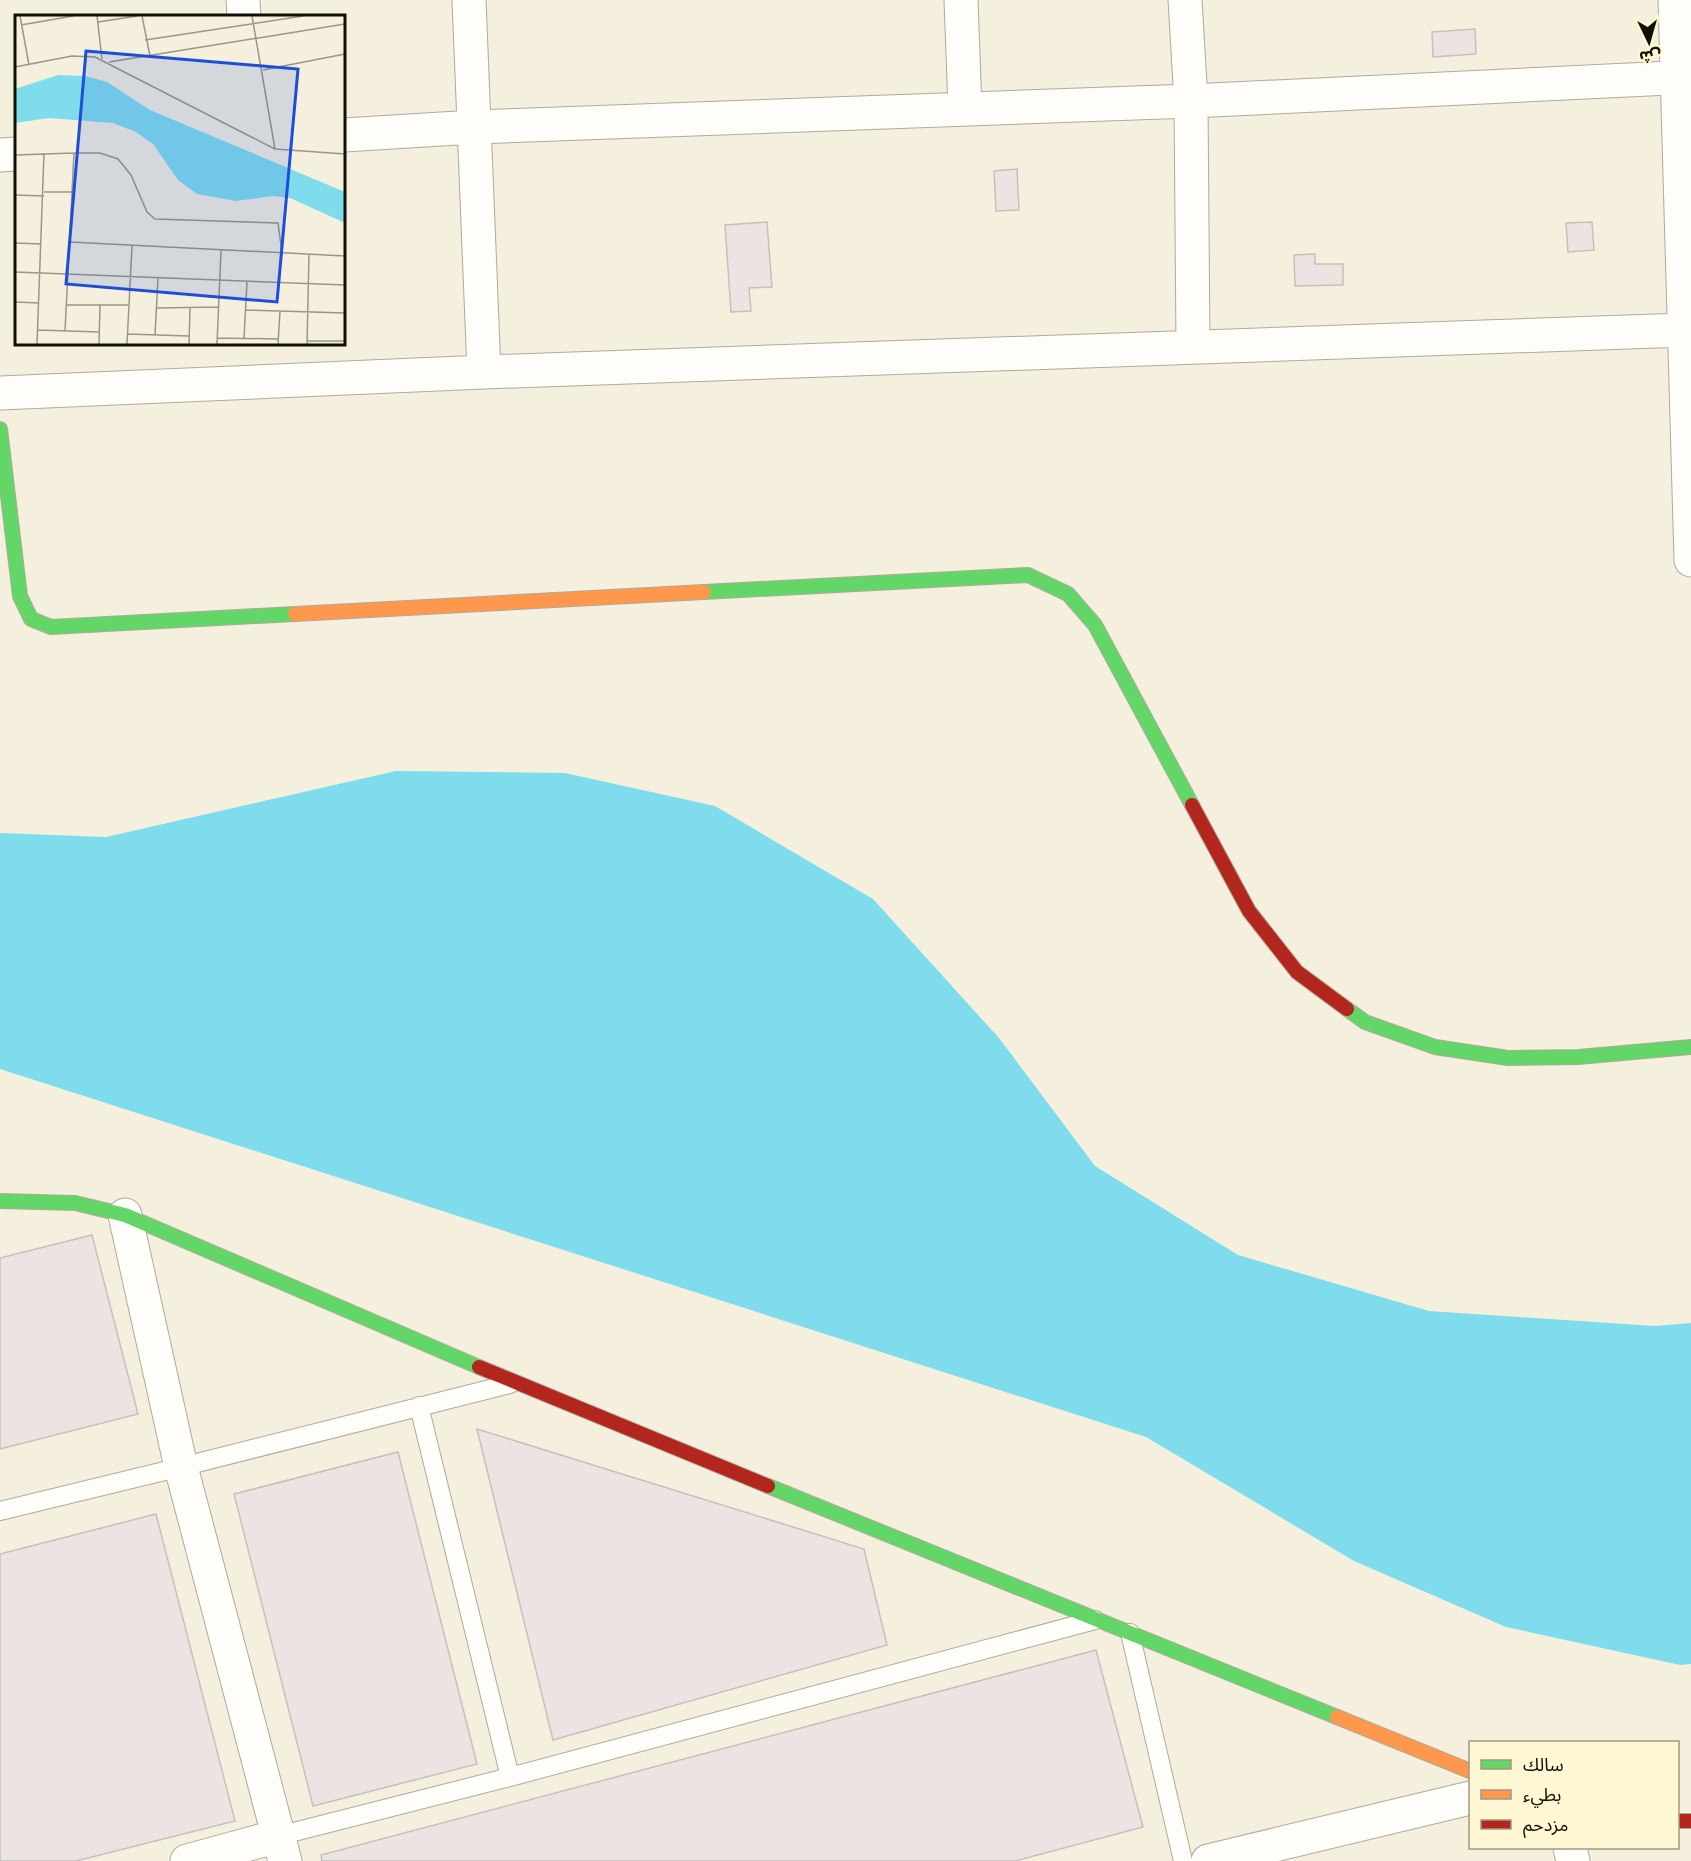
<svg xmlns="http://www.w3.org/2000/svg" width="1691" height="1861" viewBox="0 0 1691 1861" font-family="'Sofia Sans Condensed','Noto Sans Arabic',sans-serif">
<rect width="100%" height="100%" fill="#f5f0dd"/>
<path fill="#7fdcec" d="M396,771L565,773L715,806L873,899L999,1038L1095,1166L1238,1255L1429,1311L1655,1326L1691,1323V1664L1680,1665L1506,1627L1354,1561L1146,1437L0,1069V833L106,837Z"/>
<path fill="#ebe4e2" stroke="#c6c0bd" stroke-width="1.5" d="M1475,29L1476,54L1433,57L1432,32Z
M1017,169L1019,210L996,211L994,171Z
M767,222L772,287L749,288L751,311L731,312L725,225Z
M1592,222L1594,250L1568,252L1566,223Z
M1315,254V264H1343V285L1295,286L1294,255Z
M92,1235L138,1414L0,1449V1258Z
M477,1429L864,1549L887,1645L553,1740Z
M398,1452L477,1764L313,1806L234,1494Z
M156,1514L235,1821L76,1861H0V1554Z
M1096,1650L1143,1827L1015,1861H322L321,1855Z"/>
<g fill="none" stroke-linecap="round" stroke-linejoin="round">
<g stroke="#aeaa9c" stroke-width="20">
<path id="lane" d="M419,1406L510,1777
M0,1511L181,1467L510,1384
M1130,1633L1183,1861
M278,1836L510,1777L1095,1620"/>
</g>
<g stroke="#aeaa9c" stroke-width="35">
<path id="street" d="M243,0L244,16
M469,0L484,372
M961,0L965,109
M1185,0L1191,101L1193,346
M1675,0L1691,560
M344,135L474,127L1191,101L1691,77
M0,155L16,154
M0,393L484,372L1685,330
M125,1215L181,1467L285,1861
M1570,1848L1573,1861
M187,1861L278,1836
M1208,1861L1470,1798"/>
</g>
<g stroke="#aeaa9c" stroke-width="16">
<path id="fast" d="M0,429L20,596L31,619L51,627L295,614
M704,592L1028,575L1068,594L1095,625L1192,805
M1347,1009L1365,1022L1435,1047L1508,1058L1578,1057L1691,1047
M0,1201L75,1203L125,1215L479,1367
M768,1486L1337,1717"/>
</g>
<g stroke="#aeaa9c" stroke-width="16">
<path id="slow" d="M295,614L704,592
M1337,1717L1470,1771"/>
</g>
<g stroke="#aeaa9c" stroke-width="16">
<path id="jam" d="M1192,805L1249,911L1297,972L1347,1009
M479,1367L768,1486
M1678,1821H1691"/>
</g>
<use href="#lane" stroke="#fefdfa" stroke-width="18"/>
<use href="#street" stroke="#fefdfa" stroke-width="33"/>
<use href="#fast" stroke="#63d668" stroke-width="14"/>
<use href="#slow" stroke="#ff974d" stroke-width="14"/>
<use href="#jam" stroke="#b3261e" stroke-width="14"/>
</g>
<g transform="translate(15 15)">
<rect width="330" height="330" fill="#f5f0dd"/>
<path d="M43,60L70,61L92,67L135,95L330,177V208L275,183L258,181L221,186L182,179L163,165L138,129L121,117L98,108L34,103L0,108V74Z" fill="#7fdcec"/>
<path fill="none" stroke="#9a9686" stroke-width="1.5" d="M5,1L14,50M82,1L87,44M127,1L135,41M237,1L260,134M83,7L122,1M6,10L58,1M130,25L288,1M94,47L330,9M0,52L57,41L80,42L260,134L330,139M248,55L330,39M59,138H85L103,144L116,160L132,197L140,204L263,208L267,238M0,140L59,138L50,316M29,177H58M0,180L29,181M55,227L330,241M0,228L26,229M0,257L330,270M0,287L24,288M52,290H113M141,293L203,292M231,295L330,298M23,315L84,317M113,319L174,321M140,320L143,263M202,323L263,324M229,323L232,267M292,326H330M22,329L29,138M84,329L85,290M112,329L117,231M174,329L175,292M202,329L206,235M263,329L265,296M292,329L294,239"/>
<path fill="#1d4ed8" fill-opacity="0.15" stroke="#1d4ed8" stroke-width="3" d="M71,36L283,54L262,287L51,269Z"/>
<rect width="330" height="330" fill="none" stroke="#120f04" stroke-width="3"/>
</g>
<rect x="1469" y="1741" width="210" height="108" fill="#fff6d3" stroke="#a09a80" stroke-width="1.5"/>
<rect x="1481" y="1760" width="30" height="9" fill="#63d668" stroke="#a09a80" stroke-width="1.5"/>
<text x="1523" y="1771" font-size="18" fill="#120f04">سالك</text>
<rect x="1481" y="1790" width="30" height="9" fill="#ff974d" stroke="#a09a80" stroke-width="1.5"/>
<text x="1523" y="1801" font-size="18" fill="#120f04">بطيء</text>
<rect x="1481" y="1820" width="30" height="9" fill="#b3261e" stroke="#a09a80" stroke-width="1.5"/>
<text x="1523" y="1831" font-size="18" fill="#120f04">مزدحم</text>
<g transform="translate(1649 42) rotate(175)" stroke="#fff6d3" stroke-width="4.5" paint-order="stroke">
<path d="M0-4.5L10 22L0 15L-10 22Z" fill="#120f04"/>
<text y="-9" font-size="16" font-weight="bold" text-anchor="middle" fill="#120f04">ش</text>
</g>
</svg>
